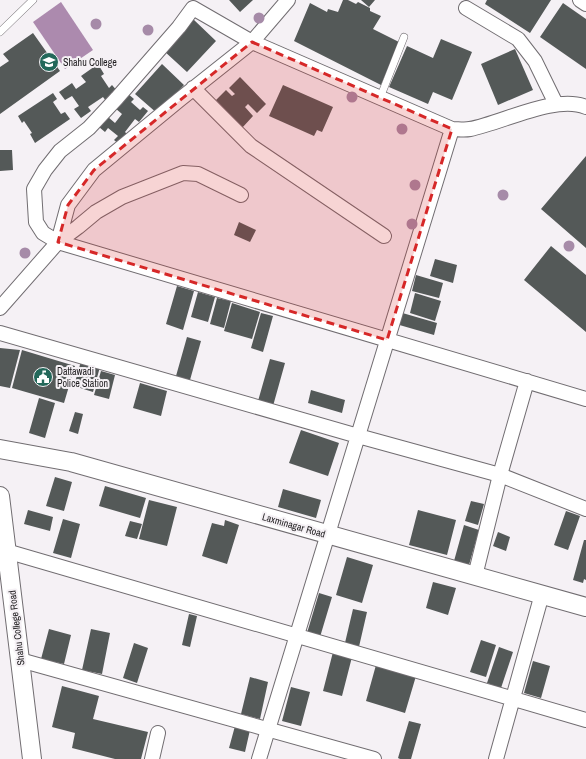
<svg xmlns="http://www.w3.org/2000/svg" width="586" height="759" viewBox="0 0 586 759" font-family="'Archivo Narrow',sans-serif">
<rect width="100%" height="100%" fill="#f5f1f5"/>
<path fill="#ac8aae" d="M61,2L93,50L65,69L33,22Z"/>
<path fill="#545958" d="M229,0H253L240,12Z
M343,0H348L356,4L358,2L370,8V11L381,16L373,29L399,42L381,85L294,41L310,3L327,12L328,9L338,12Z
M361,0H375L369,7Z
M487,0H551L530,33L485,4Z
M563,3L586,19V69L540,37Z
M193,19L216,41L187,72L164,51Z
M33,33L60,71L0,114V67L9,61L3,54Z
M441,39L472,52L452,100L433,92L428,104L389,87L407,46L433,58Z
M515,49L533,90L498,105L481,64Z
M98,64L104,74L101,76L109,88L112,85L118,92L106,101L103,97L88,107L91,111L81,118L74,109L79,106L72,96L65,100L59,92L72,83L76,89L86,82L81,76Z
M162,64L184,85L158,114L135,94Z
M240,77L266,104L257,113L248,104L245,107L253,116L242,128L216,100L226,90L232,96L235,94L229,88Z
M283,85L333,107L322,132L317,130L314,136L269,116Z
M53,93L57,99L53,102L61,114L65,112L70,119L35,143L30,134L32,133L24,121L22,123L18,116Z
M127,93L134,99L131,102L140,110L143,107L148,111L139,122L135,119L125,132L128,135L120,145L114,140L118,136L108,128L105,132L99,127L108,117L115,123L122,114L115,108Z
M0,150H12L13,170L0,171Z
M586,156V248L541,209Z
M239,222L256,230L250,242L234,235Z
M551,246L586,275V332L524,280Z
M435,259L457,265L453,283L430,276Z
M416,275L443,283L439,298L412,291Z
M177,286L194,291L183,330L166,324Z
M198,292L215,297L208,322L191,317Z
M415,293L441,301L435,321L410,313Z
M217,298L231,301L224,328L210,324Z
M232,303L260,312L252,339L224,331Z
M399,312L437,323L434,335L396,324Z
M261,313L273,316L263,352L251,348Z
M187,337L201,341L190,380L176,376Z
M0,348L20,350L10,388L0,386Z
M22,350L75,366L64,403L12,388Z
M270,359L285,363L273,406L258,401Z
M81,361L100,367L93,392L74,386Z
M101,371L115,375L109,399L94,395Z
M140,383L167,391L161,416L133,408Z
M311,390L345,400L342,413L308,403Z
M39,398L55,403L45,438L29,433Z
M75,412L83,414L78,434L69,431Z
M301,430L339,443L328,476L289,463Z
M55,477L72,482L64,511L46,506Z
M105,486L146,498L140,518L99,506Z
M283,489L321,500L316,518L278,507Z
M149,500L177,507L167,546L139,539Z
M471,501L484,504L478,525L465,521Z
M28,510L53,517L50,531L24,524Z
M418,510L456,520L447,555L409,545Z
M566,511L580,516L568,550L554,545Z
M63,519L80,524L71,558L53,553Z
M225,520L239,525L227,564L202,556L212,523L224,526Z
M130,521L142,524L137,539L125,536Z
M464,525L479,530L469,565L454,561Z
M498,532L510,537L506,551L493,546Z
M584,540H586V580L584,579L583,583L573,580Z
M347,557L373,565L362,603L336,595Z
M433,582L456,588L448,615L426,608Z
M319,593L332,597L320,637L307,633Z
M353,609L367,612L358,651L344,647Z
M189,614L197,616L190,647L182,645Z
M49,629L71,635L64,664L41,659Z
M91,629L110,633L102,674L82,670Z
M481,640L496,645L486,677L470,672Z
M134,643L148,648L137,683L123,678Z
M499,647L513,652L501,688L487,683Z
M333,652L352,657L342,696L323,691Z
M533,661L550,666L541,698L524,693Z
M376,665L416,676L405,713L366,701Z
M250,677L268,682L260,719L241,714Z
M62,686L99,696L93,719L148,732L141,759H115L72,748L75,733L52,727Z
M291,687L310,692L301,726L282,721Z
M409,721L421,724L411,759H400L398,758Z
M235,726L250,730L245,752L229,748Z"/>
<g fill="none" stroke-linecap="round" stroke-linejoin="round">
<g stroke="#716d71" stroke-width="8">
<path id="service" d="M0,32L33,0
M380,98L404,37"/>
</g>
<g stroke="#716d71" stroke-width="16">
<path id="minor" d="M288,0L252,42L452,129C458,129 464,130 470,129C502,123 556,94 586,107
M580,0L586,4
M466,8L518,39L535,61L556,104
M193,88L251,146L384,236
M58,242L68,205L94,170L179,100L252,42L193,8L179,27L117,98L89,128L60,151L45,170L34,189L36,222L43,233L58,242L586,399
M0,308L58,242L78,227L96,212L122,197L183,173L198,174L241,195
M0,333L358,436L500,475L586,509
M6,551L586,720
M475,576L500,475L527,381
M20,660L374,759
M152,759L158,733
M259,759L452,129
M496,759L542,594"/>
</g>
<g stroke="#716d71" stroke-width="20">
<path id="tertiary" d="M0,449L71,462L586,607
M0,496L32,759"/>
</g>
<use href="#service" stroke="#fff" stroke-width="7"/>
<use href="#minor" stroke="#fff" stroke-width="14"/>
<use href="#tertiary" stroke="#fff" stroke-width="18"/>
</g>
<g fill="#a68ba8">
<circle cx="259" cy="18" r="5.5"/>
<circle cx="96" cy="24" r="5.5"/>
<circle cx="148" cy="30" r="5.5"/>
<circle cx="352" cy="97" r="5.5"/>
<circle cx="402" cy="129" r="5.5"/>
<circle cx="415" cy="185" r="5.5"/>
<circle cx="503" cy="195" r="5.5"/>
<circle cx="412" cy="224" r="5.5"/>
<circle cx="569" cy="246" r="5.5"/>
<circle cx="25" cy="253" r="5.5"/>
</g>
<path fill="#d62828" fill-opacity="0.2" stroke="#d62828" stroke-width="3" stroke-dasharray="8 5" stroke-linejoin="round" d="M252,42L452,129L387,340L58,242L68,205L94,170Z"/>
<defs>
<g id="university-disc" transform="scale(1)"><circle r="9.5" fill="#23685a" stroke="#f5f1f5"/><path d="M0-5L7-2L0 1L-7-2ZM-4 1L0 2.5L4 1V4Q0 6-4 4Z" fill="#fff"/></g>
<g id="civic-disc" transform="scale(1)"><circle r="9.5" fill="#23685a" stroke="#f5f1f5"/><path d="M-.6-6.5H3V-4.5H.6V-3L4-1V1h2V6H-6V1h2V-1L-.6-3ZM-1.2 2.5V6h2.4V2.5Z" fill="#fff"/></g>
</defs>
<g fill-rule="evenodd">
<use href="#university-disc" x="49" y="62"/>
<use href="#civic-disc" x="43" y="377"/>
</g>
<g text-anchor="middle" stroke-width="4" stroke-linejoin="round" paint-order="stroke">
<g font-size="10" fill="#1e1c1e" stroke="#f5f1f5" text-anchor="start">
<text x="63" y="66">Shahu College</text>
<text x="57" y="375">Dattawadi<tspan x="57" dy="12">Police Station</tspan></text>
</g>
<g font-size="10" fill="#1e1c1e" stroke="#f5f1f5">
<text transform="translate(294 525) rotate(16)" y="4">Laxminagar Road</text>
<text transform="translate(16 628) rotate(-97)" y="4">Shahu College Road</text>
</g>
</g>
</svg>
